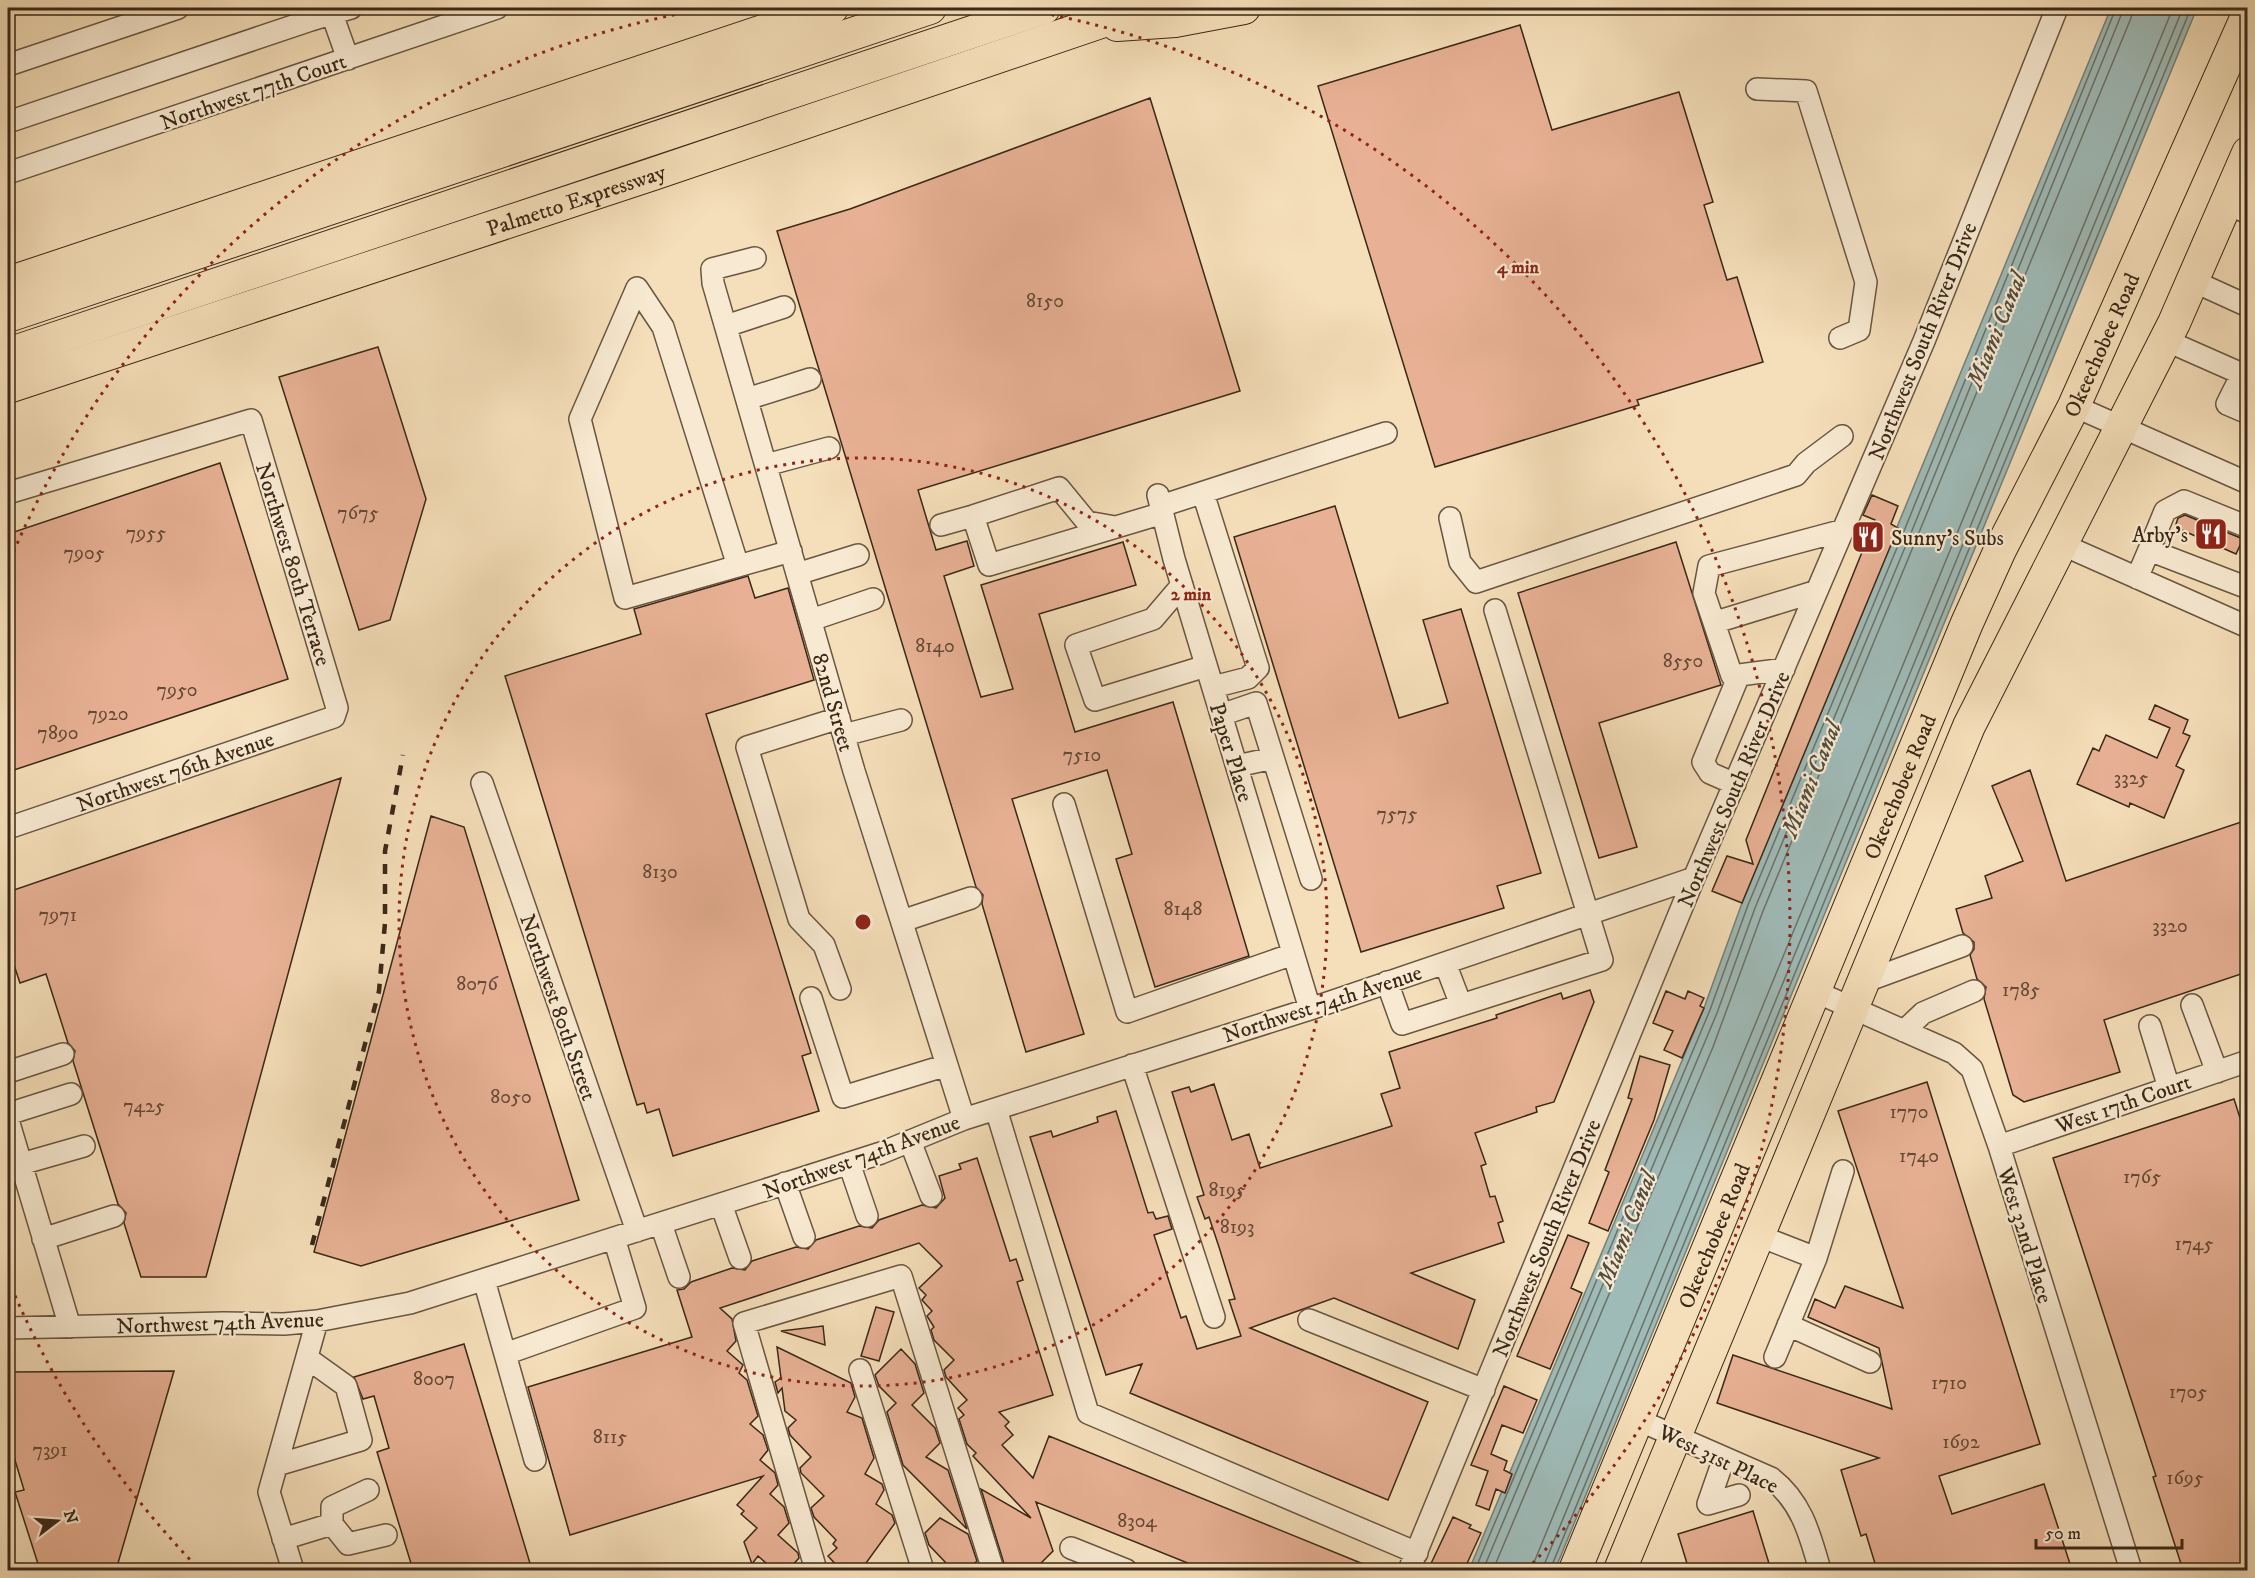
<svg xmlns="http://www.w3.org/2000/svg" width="2255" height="1578" viewBox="0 0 2255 1578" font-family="'IM FELL DW Pica',serif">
<rect width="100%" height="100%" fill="#f5dfba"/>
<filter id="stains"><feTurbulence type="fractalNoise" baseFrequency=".00333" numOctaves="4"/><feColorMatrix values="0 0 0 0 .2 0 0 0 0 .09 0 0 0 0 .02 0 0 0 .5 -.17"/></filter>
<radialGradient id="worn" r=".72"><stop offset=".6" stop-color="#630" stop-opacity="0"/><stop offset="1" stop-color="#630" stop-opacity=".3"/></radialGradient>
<path fill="#9fbbb8" stroke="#778078" stroke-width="1.5" d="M2111,8H2197L1555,1570H1469L1704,1008L1742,903Z"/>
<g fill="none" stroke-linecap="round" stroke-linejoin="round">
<path stroke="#6c7268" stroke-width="1.5" d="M1475,1570L1710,1010L1748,905L1904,531L2116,8
M1483,1570L1717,1013L1755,908L1911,533L2124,8
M1493,1570L1713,1047L1763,911L2131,18L2133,8
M1533,1570L1535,1560L2173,8
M1542,1570L2183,8
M1550,1570L2191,8"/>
</g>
<path fill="#e8b195" stroke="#3a2817" stroke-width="1.5" d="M1520,25L1552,130L1679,92L1713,202L1704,205L1727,280L1737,277L1763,362L1637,400L1639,405L1435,467L1318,86Z
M1150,98L1240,391L918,490L936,550L967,541L974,566L944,576L981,697L1013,689L981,585L1123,542L1136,585L1039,614L1075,732L1173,702L1249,956L1155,987L1116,859L1132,854L1107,770L1012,799L1084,1034L1026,1052L982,904L983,895L976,887L777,231L850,209Z
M378,347L426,499L390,620L359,630L279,377Z
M220,463L288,679L8,772V534Z
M1872,495L1898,506L1891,524L1898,528L1742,903L1712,891L1727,856L1753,864L1746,840L1875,520L1863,515Z
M1335,506L1399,718L1448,703L1423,620L1461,609L1541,873L1497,886L1504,908L1361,952L1234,537Z
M2185,515L2243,539L2236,554L2175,527L2178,518Z
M1676,542L1721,685L1599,723L1637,847L1599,858L1518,593Z
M748,576L755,598L788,588L814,680L706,714L811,1053L802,1056L819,1111L673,1156L659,1109L647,1113L644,1103L637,1105L505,676L641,634L634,609Z
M2155,705L2188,720L2183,733L2190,736L2176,766L2184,770L2164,818L2130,803L2129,807L2077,784L2093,748L2099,751L2106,735L2157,758L2170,728L2149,719Z
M2030,770L2066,881L2247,820V972L2104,1020L2120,1072L2024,1102L2013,1095L1984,999L1986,987L1977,979L1970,955L1974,949V942L1963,933L1956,909L1992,898L1985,876L2023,861L1992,786Z
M341,778L206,1277H141L124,1223L126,1213L118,1204L73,1061L75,1051L68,1043L46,974L20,983L8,947V892Z
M431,816L464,827L579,1200L361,1266L314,1252Z
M1590,990L1594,1002L1554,1102L1536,1107L1537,1112L1475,1133L1486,1164L1481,1166L1490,1197L1495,1196L1503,1221L1498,1223L1504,1242L1411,1273L1475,1300L1458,1349L1334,1298L1250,1328L1428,1402L1388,1500L1130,1393L1142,1364L1106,1375L1030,1137L1051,1131L1053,1137L1098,1122L1097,1117L1116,1111L1148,1213L1153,1212L1156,1219L1168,1216L1172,1229L1154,1235L1181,1318L1186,1316L1197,1349L1241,1336L1229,1300L1235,1299L1219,1247L1209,1217L1205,1219L1197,1197L1204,1195L1172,1092L1189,1087L1191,1092L1214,1084L1232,1140L1249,1134L1260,1168L1392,1126L1381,1094L1400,1088L1389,1052L1497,1018L1496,1015L1561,993L1563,999Z
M1666,991L1685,999L1688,991L1704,998L1700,1006L1704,1008L1682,1058L1664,1050L1673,1031L1653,1023Z
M1640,1056L1670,1065L1654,1120L1608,1231L1589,1223L1609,1172L1605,1170L1632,1099L1628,1098Z
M1927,1082L2040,1444L1939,1476L1952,1514L2044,1484L2072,1570H1877L1866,1534L1861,1536L1841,1470L1879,1458L1717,1403L1733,1355L1892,1409L1879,1348L1808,1317L1815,1299L1835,1308L1845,1286L1903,1308L1838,1111Z
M2234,1099L2247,1140V1570H2183L2153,1477L2156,1476L2053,1158Z
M977,1158L1010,1261L1016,1259L1023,1280L1017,1282L1053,1395L999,1412L1009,1422L1005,1426L1013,1435L1002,1445L1033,1478L1049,1436L1378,1570H1205L1036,1502L1053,1551L1034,1570H1006L981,1489L1031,1518L973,1456L976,1453L967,1444L959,1419L964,1415L958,1408L967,1400L946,1377L944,1370L954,1360L934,1340L931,1330L934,1327L927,1316L932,1311L922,1300L926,1295L919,1288L942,1266L919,1243L720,1308L732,1319L736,1341L727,1351L743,1365L739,1373L747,1380L758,1416L750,1424L763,1435L768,1450L760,1460L775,1473L778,1485L770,1494L784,1507L789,1523L778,1535L798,1553L799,1558L788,1570H774L758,1556L752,1564L744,1542L757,1528L741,1514L744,1511L737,1505L763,1476L570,1535L528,1387L692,1337L677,1290L684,1289L691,1282L732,1268L745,1270L752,1261L796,1247L808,1249L816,1240L859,1226L872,1228L879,1220L922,1205L936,1208L945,1198L939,1176L961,1169L959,1164Z
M1568,1235L1589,1243L1571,1288L1582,1293L1550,1369L1517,1356Z
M876,1307L894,1312L879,1361L861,1356Z
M823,1326L825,1345L781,1331Z
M464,1344L532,1570H413L377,1452L389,1448L374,1396L363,1399L354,1377Z
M777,1347L851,1383L855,1397L847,1412L862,1418L874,1458L865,1474L882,1484L884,1490L876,1504L892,1515L895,1523L861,1570H841L828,1556L837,1548L833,1544L836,1540L814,1517L811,1508L824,1496L801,1473L800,1468L811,1457L790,1435L788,1428L796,1420L785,1411L782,1388L778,1393L775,1382L781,1378Z
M901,1349L915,1364L924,1393L912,1405L935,1428L940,1443L926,1457L948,1470L967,1529L903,1465L887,1412L896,1403L879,1386L875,1375Z
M174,1371L116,1570H40L15,1492L24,1490L8,1437V1372Z
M1504,1386L1537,1400L1523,1433L1502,1425L1491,1454L1507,1461L1504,1470L1512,1474L1505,1493L1496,1489L1489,1510L1476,1505L1488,1471L1471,1465Z
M1753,1511L1771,1570H1689L1678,1534Z
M1453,1517L1471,1525L1469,1528L1481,1533L1464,1570H1428Z
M940,1518L968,1534L977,1561L967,1570H938L946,1563L929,1545L925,1533Z"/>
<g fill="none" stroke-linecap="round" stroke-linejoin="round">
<g stroke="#695640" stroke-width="24">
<path id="minor" d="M307,9L311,20L351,8
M332,14L348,59
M8,65L178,8
M1757,89L1806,91L1866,282L1859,330L1840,338
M8,122L311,20
M8,173L497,8
M2226,203L2248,213
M755,258L712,269L713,283L854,771L964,1119
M2193,281L2248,306
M726,326L784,307
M2165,340L2242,374L2227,404L2248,413
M747,399L810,379
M2074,406L2248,483
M766,465L829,448
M8,493L251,420L337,708L334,717L8,828
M1203,493L1258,668L1248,678L1213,687
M1158,495L1174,559L1310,1009
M1161,506L1386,433
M1450,518L1460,562L1476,582L1796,475L1806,463L1842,436
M941,525L973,516
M1115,527L1087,522L1059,488L973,516L989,565L1163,513
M2061,544L2248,627
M2149,550L2165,511L2184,501L2248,527
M738,566L663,327L637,288L580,419L625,598L791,551
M797,574L858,555
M2137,578L2149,550L2248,588
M1182,585L1153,619L1076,645L1095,700L1206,666
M811,620L873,599
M1716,622L1817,591
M1784,669L1732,676L1704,593L1709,566L1844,530
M1221,715L1256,703L1311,879
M839,718L747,747L799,919L824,945L840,989
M844,735L901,720
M1237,766L1273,758
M482,783L637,1231
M1735,784L1710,773L1703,762L1739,675
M1064,804L1127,1012L1293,954
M902,921L971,898
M1445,963L1461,1005
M1387,982L1402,1024L1602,960L1495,610
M1861,983L1962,946
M1814,991L1954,1053L1972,1069L1999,1146L2131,1570
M811,998L843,1097L947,1065
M2192,1005L2217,1072
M2150,1026L2169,1088
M1904,1031L1923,1013L1974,991
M1132,1065L1214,1317
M8,1072L63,1054
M996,1109L1088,1413L1417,1553
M8,1114L71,1094
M8,1120L70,1327
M910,1141L931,1196
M1999,1146L2248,1061
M849,1163L867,1216
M21,1164L84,1146
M785,1183L804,1237
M721,1204L740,1258
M661,1224L679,1277
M1757,1235L1816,1258L1775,1357
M43,1239L114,1216
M1816,1258L1843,1171
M484,1280L505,1354L635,1308L614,1238
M1309,1320L1484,1390
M1788,1325L1870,1362
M8,1328L224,1323L284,1324L317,1321L410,1303L881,1153L964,1119L1310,1009L1694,878
M505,1354L535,1460
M860,1370L923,1570
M1636,1419L1771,1478C1802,1502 1810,1535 1820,1570
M1724,1458L1708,1504L1739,1495
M277,1465L361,1440L346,1386L307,1358
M332,1524L348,1544L386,1535
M283,1539L332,1524V1507L368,1490
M1071,1548L1126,1570
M293,1570L269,1492L317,1321
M816,1570L744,1323L901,1276L993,1570
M1409,1570L1694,878L1924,341L2057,8"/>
</g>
<g stroke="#3a2817" stroke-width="34">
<g id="highway">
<path d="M1117,25L1175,21L1244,8"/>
<path d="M8,283L832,8"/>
<path d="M8,316L930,8"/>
<path d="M8,354L1044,8"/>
<path id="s1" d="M8,387L653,174L1142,8"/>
<path id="s2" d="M1575,1570L1967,623L2000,550L2074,406L2248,14"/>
<path d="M1620,1570L1969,726L2174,323L2248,153"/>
</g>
</g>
<use href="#minor" stroke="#f8ead2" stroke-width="21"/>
<use href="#highway" stroke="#f5dfba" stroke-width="32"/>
<path stroke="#3a2817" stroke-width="4.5" stroke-dasharray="10 10" stroke-linecap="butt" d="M312,1245L379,991L385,923V851L403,755"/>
</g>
<g fill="none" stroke="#8f2418" stroke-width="3" stroke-dasharray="3 6">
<circle cx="863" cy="922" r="464"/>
<path d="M196 1566A927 927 0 0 1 10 1284M10 560A927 927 0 0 1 710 8M1016 8A927 927 0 0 1 1530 1566"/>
</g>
<defs>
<g id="restaurant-square" transform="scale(1.725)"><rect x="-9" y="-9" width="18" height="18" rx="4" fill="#8f2418" stroke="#f8ead2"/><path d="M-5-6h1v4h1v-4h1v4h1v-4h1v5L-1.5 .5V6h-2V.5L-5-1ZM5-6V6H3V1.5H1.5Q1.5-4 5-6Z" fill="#fff"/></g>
</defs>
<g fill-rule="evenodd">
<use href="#restaurant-square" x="2211" y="534"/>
<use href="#restaurant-square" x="1868" y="537"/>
</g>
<g text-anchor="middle" stroke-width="4.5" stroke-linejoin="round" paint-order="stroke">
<g font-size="20" fill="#664a36">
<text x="1045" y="307">8150</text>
<text x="358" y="519">7675</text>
<text x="146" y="539">7955</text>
<text x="84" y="559">7905</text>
<text x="935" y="652">8140</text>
<text x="1683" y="667">8550</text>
<text x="177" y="696">7950</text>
<text x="108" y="720">7920</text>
<text x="58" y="739">7890</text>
<text x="1082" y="761">7510</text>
<text x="2131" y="784">3325</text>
<text x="1397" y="820">7575</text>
<text x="660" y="878">8130</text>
<text x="1183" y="915">8148</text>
<text x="58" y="921">7971</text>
<text x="2170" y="932">3320</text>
<text x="477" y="990">8076</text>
<text x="2021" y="996">1785</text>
<text x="511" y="1103">8050</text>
<text x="144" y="1112">7425</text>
<text x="1909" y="1118">1770</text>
<text x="1919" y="1162">1740</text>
<text x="2142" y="1183">1765</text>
<text x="1227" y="1196">8195</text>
<text x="1237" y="1233">8193</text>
<text x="2194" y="1250">1745</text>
<text x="434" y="1385">8007</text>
<text x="1949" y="1389">1710</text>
<text x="2188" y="1398">1705</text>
<text x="610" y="1443">8115</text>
<text x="1961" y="1448">1692</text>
<text x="50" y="1456">7391</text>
<text x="2185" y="1484">1695</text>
<text x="1137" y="1527">8304</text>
</g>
<g font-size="22" fill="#3a2817" stroke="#f8ead2">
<text transform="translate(253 91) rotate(-19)" y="8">Northwest 77th Court</text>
<text dy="8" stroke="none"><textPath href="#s1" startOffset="598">Palmetto Expressway</textPath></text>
<text transform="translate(1922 341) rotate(-68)" y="8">Northwest South River Drive</text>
<text dy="8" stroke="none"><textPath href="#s2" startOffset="1334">Okeechobee Road</textPath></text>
<text transform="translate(294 564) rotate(73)" y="8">Northwest 80th Terrace</text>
<text transform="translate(834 702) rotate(74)" y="8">82nd Street</text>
<text transform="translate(1232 752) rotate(73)" y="8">Paper Place</text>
<text transform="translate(175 771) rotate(-19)" y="8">Northwest 76th Avenue</text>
<text dy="8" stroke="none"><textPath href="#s2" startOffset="848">Okeechobee Road</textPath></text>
<text transform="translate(1733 789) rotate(-67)" y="8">Northwest South River Drive</text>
<text transform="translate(1322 1003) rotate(-18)" y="8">Northwest 74th Avenue</text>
<text transform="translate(559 1007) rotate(71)" y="8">Northwest 80th Street</text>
<text transform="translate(2123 1103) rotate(-19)" y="8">West 17th Court</text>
<text transform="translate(861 1156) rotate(-20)" y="8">Northwest 74th Avenue</text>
<text transform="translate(2026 1235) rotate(73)" y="8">West 32nd Place</text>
<text dy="8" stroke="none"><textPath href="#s2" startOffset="362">Okeechobee Road</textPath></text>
<text transform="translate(1546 1238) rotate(-68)" y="8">Northwest South River Drive</text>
<text transform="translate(220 1322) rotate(-2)" y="8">Northwest 74th Avenue</text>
<text transform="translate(1719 1458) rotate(26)" y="8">West 31st Place</text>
</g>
<g font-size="22" fill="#3a2817" stroke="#f8ead2" text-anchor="end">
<text x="2188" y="542">Arby's</text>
<text x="1891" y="545" text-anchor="start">Sunny's Subs</text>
</g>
<g font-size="24" font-style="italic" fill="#534d3f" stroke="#f8ead2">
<text transform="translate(1996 330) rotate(-68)" y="8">Miami Canal</text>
<text transform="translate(1811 779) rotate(-68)" y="8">Miami Canal</text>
<text transform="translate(1626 1229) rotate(-68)" y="8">Miami Canal</text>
</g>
</g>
<circle cx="863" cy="922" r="9" fill="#8f2418" stroke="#f8ead2" stroke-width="3"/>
<g font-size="18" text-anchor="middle" font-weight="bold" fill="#8f2418" stroke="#f8ead2" stroke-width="4.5" stroke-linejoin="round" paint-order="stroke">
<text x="1518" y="273">4 min</text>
<text x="1191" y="600">2 min</text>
</g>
<rect width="2255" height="1578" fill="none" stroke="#f5dfba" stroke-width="30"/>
<rect x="9" y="9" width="2237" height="1560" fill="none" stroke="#3a2817" stroke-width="3"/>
<rect x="15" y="15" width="2225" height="1548" fill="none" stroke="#3a2817" stroke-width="1.5"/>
<g transform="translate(57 1521) rotate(73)" stroke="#f8ead2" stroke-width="4.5" paint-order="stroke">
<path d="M0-4.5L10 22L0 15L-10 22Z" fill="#3a2817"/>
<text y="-9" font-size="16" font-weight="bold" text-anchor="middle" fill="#3a2817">N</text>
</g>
<path d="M2036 1539v9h146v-9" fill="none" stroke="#3a2817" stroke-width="3"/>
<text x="2045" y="1539" font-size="18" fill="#3a2817" stroke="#f8ead2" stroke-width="4.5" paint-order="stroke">50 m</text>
<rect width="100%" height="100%" filter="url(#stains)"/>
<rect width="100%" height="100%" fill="url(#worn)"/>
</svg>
